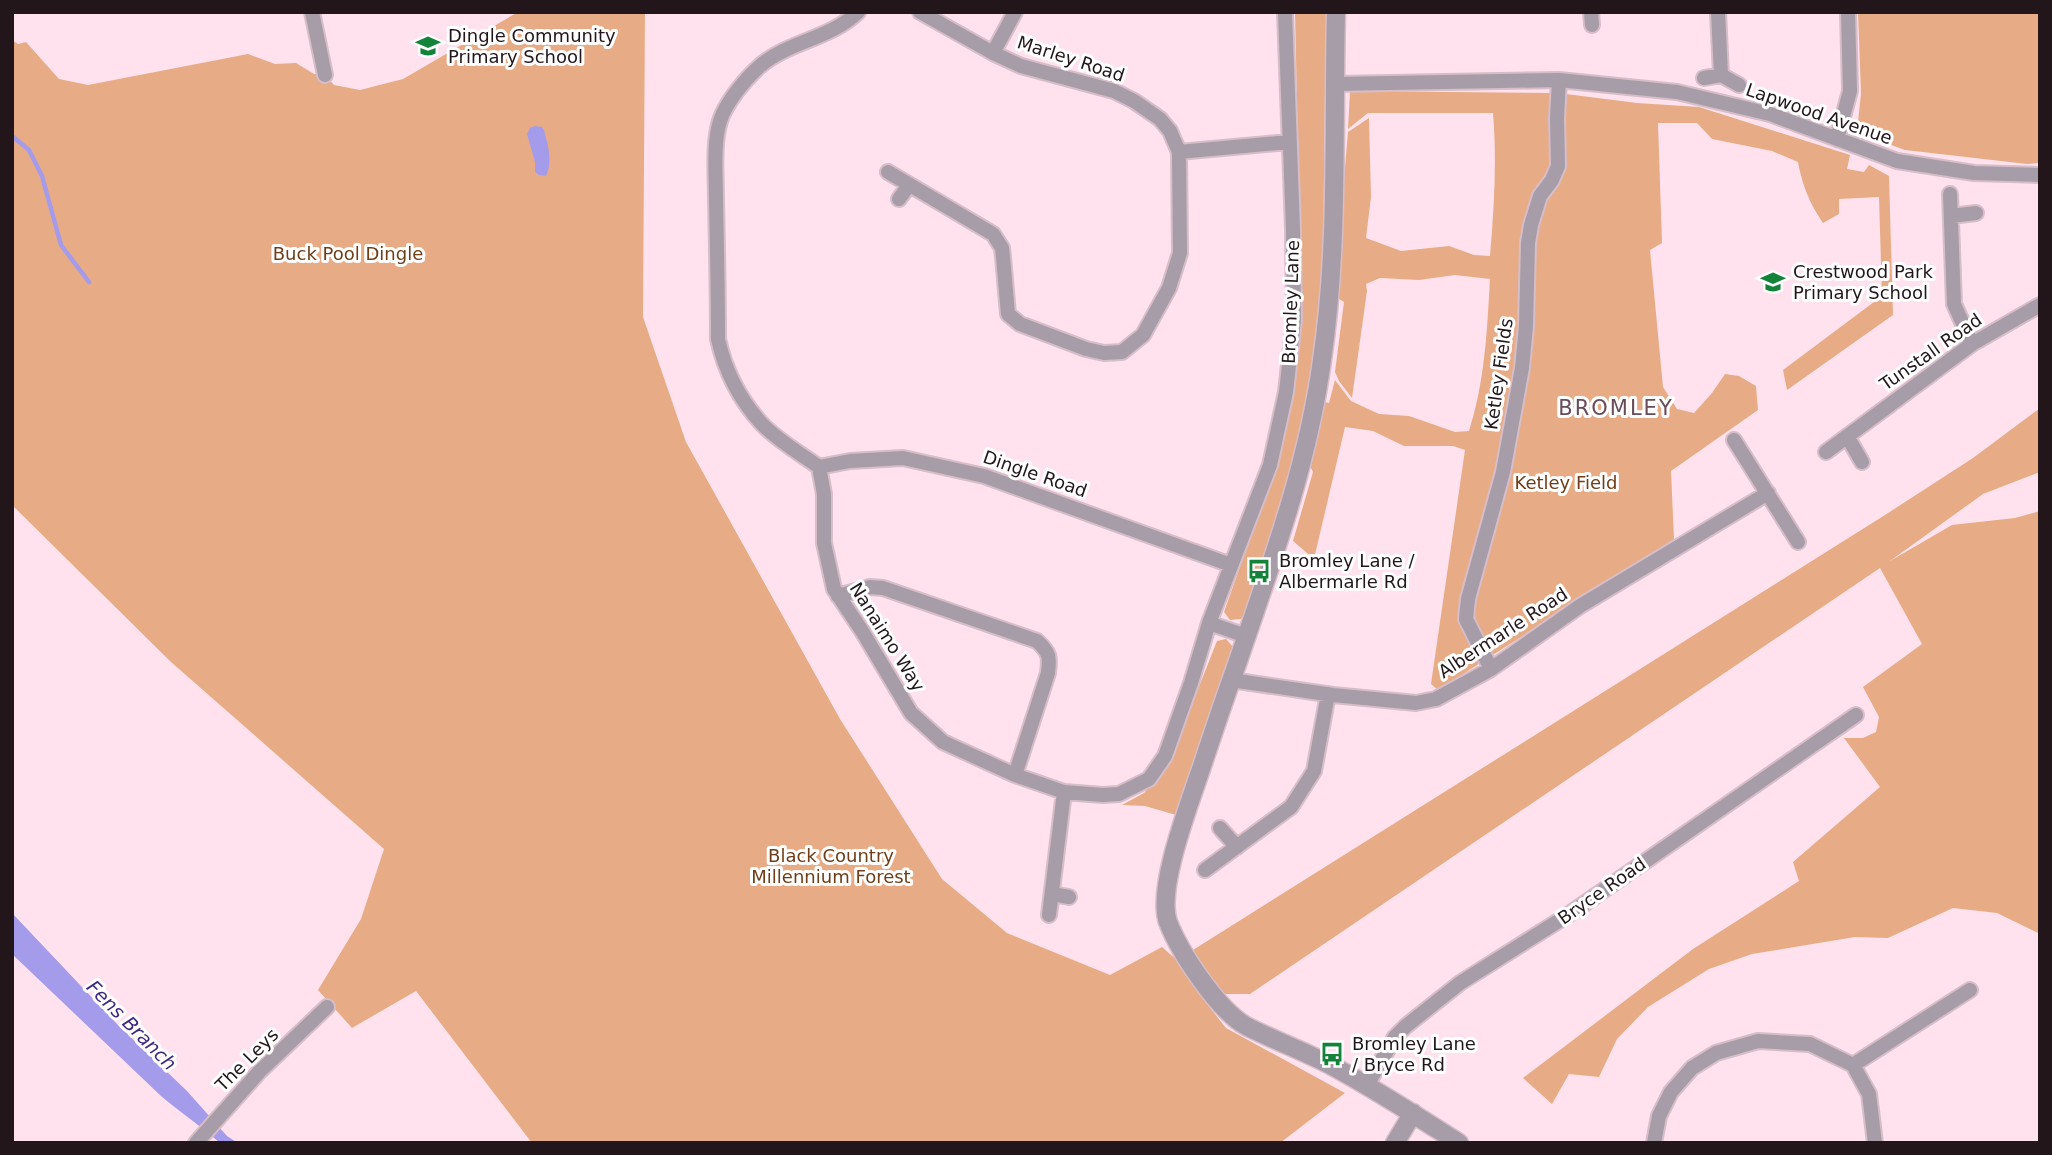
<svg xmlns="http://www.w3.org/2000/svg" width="2052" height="1155" viewBox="0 0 2052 1155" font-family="'DejaVu Sans',sans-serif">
<rect width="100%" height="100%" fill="#ffe2ee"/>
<path fill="#e7ac85" d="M518,12H645L643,317L686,442L840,719L942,879L1007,933L1110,975L1162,947L1178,961L1207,1004L1226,1028L1345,1093L1280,1143H532L416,991L352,1028L318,990L361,919L384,849L171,662L12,505V40L18,44L26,42L59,79L88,85L248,54L275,64L296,63L314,74L325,75L334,85L360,90L403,79Z
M1295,12H1329L1325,92L1323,262L1311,374L1295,463L1248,607L1241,619L1230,620L1224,612L1275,468L1295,384L1301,289Z
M1858,12H2040V163L2027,164L1905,150L1864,135L1858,122L1861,94Z
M1350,91L1558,93L1637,103L1699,107L1850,155L1847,169L1864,172L1869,165L1889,176L1893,315L1787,390L1783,370L1882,296L1879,197L1839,199V214L1823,223C1810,204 1802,185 1798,162L1772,151L1712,139L1697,123H1658L1662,243L1650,250L1663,387L1677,409L1694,413L1712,393L1725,374L1739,376L1756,386L1758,410L1671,471L1674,539L1438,690L1431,684L1465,450L1453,446H1404L1373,431L1345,427L1314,559L1293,541L1313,472L1309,464L1320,401L1329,403L1335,380L1351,401L1379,414L1409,416L1455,432L1469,431C1485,381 1487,331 1490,279L1455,275L1419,280L1380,278L1366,284L1367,291L1352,398L1339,381L1335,372L1344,302L1334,296L1348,132L1369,118L1371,197L1366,238L1401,251L1449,246L1474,255L1490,256C1494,209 1497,160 1493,113H1368L1348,129Z
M2040,408V472L1983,494L1890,561L1952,525L2015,518L2040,511V934L1997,913L1953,908L1888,938L1855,937L1752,954L1709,969L1648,1007L1617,1039L1599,1077L1569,1074L1552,1104L1523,1078L1693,949L1799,881L1793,862L1880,787L1844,738H1863L1876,732L1879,717L1863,687L1922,644L1880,568L1250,994H1222L1193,950L1885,515L1973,458Z
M1226,639L1233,647L1176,815L1145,806L1122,805L1144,793L1168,765L1217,641Z"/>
<path fill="#a49ceb" d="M535,126L542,127L544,130C548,145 553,161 546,176L539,175L535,172V162L527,134L530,128Z
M12,913L117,1024L187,1091L227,1136L238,1143H220C201,1126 180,1112 161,1096L12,954Z"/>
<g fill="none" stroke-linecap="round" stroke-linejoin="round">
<path stroke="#a49ceb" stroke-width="4.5" d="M12,136L29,150L42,176L61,245L89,282"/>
<g stroke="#d7bdc8" stroke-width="18">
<path id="minor" d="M312,12L325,75
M858,12C830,39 790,41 761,65C746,78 726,102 720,121C713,143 716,177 716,200C717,246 718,293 718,339C725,371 740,400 762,424C778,441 800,453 819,467L824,494V543L834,589L862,631L911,713L943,742L1015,775L1064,792L1103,795L1119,794L1149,779L1165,756L1191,683L1209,623L1270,465L1286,392L1294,320L1293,229L1285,12
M1591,12L1592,25
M1718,12L1721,75
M993,53L1015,12
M1704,78L1721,75L1739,85
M1335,84L1559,80L1677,92L1770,114L1897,161L1974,173L2040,175
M1837,139L1850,91L1848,12
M1179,152L1289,142
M888,172L993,234L1002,248L1003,257L1008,314L1020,324L1086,349L1104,353L1122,352L1143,335L1169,288L1180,253L1179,152L1170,131L1160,119L1134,101L1114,91L1021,66L993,53L920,12
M1950,194L1954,304L1972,344
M899,199L909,185
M1951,216L1976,213
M1847,436L1862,462
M1734,440L1798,542
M1826,452L1972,344L2040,305
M819,467L850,461L903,458L984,476L1231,565
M838,596L870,587L883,588L1037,641C1050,653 1050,657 1048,673L1015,775
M1209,623L1246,636
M1491,669L1466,619L1468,599L1503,472L1522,368L1526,326L1528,243L1531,225L1540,196L1552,180L1558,166L1557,118L1559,80
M1231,680L1333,695L1416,703L1436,699L1491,669L1580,606L1768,493
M1220,828L1237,847
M1205,870L1291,807L1314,771L1328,694
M1052,894L1069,897
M1049,915L1064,792
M1853,1065L1970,990
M1367,1085L1395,1037L1406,1026L1460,983L1568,915L1856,715
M196,1143L259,1072L327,1007
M1654,1143L1659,1116L1671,1092L1692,1068L1716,1053L1758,1041L1810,1044L1853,1065L1869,1094L1875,1143"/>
</g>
<g stroke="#d7bdc8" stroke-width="21">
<path id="tertiary" d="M1336,12C1333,128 1339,245 1322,360C1308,465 1271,564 1237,664C1225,697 1214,730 1203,763C1191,800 1156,887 1168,922C1180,953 1218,1010 1246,1026C1275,1041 1307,1052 1336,1068C1378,1091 1418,1117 1459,1143
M1395,1143L1413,1113"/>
</g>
<use href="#minor" stroke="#a69da8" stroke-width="14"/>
<use href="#tertiary" stroke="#a69da8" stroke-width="18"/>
</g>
<defs>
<g id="school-bare" transform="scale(1.89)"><path d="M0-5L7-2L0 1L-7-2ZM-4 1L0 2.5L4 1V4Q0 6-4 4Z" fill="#14833a" stroke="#fff" stroke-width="2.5" paint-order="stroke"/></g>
<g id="bus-bare" transform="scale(1.89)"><path d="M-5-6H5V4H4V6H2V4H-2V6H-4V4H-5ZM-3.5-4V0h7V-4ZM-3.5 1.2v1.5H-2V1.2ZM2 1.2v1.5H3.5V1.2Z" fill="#14833a" stroke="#fff" stroke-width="2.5" paint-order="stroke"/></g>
</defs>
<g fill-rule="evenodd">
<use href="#school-bare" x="428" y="46"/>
<use href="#school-bare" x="1773" y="282"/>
<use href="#bus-bare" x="1259" y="571"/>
<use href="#bus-bare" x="1332" y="1054"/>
</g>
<g text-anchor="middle" stroke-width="6" stroke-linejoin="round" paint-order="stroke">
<g font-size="18" fill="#22161b" stroke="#fff" text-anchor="start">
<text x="448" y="42">Dingle Community<tspan x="448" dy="21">Primary School</tspan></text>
<text x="1793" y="278">Crestwood Park<tspan x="1793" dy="21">Primary School</tspan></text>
<text x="1279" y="567">Bromley Lane /<tspan x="1279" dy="21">Albermarle Rd</tspan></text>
<text x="1352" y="1050">Bromley Lane<tspan x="1352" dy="21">/ Bryce Rd</tspan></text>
</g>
<g font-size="18" fill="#22161b" stroke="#fff">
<text transform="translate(1071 59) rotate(18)" y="6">Marley Road</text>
<text transform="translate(1819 114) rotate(19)" y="6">Lapwood Avenue</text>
<text transform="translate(1291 302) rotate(-88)" y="6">Bromley Lane</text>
<text transform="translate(1931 352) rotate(-35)" y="6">Tunstall Road</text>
<text transform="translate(1499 374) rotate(-82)" y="6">Ketley Fields</text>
<text transform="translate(1035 474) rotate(19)" y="6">Dingle Road</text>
<text transform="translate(1503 633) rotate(-33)" y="6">Albermarle Road</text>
<text transform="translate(887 637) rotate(58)" y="6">Nanaimo Way</text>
<text transform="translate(1602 891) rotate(-35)" y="6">Bryce Road</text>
<text transform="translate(247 1060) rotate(-45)" y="6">The Leys</text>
</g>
<g font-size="18" fill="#6f3d17" stroke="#fff">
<text x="348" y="260">Buck Pool Dingle</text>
<text x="1566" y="489">Ketley Field</text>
<text x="831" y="862">Black Country<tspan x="831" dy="21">Millennium Forest</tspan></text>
</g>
<g font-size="19" font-style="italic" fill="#3d2882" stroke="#fff">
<text transform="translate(132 1025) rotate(45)" y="7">Fens Branch</text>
</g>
<g font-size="21" letter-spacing="2" fill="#694c59" stroke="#fff">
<text x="1616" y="415">BROMLEY</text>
</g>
</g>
<rect width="2052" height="1155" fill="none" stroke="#22161b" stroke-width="28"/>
</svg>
